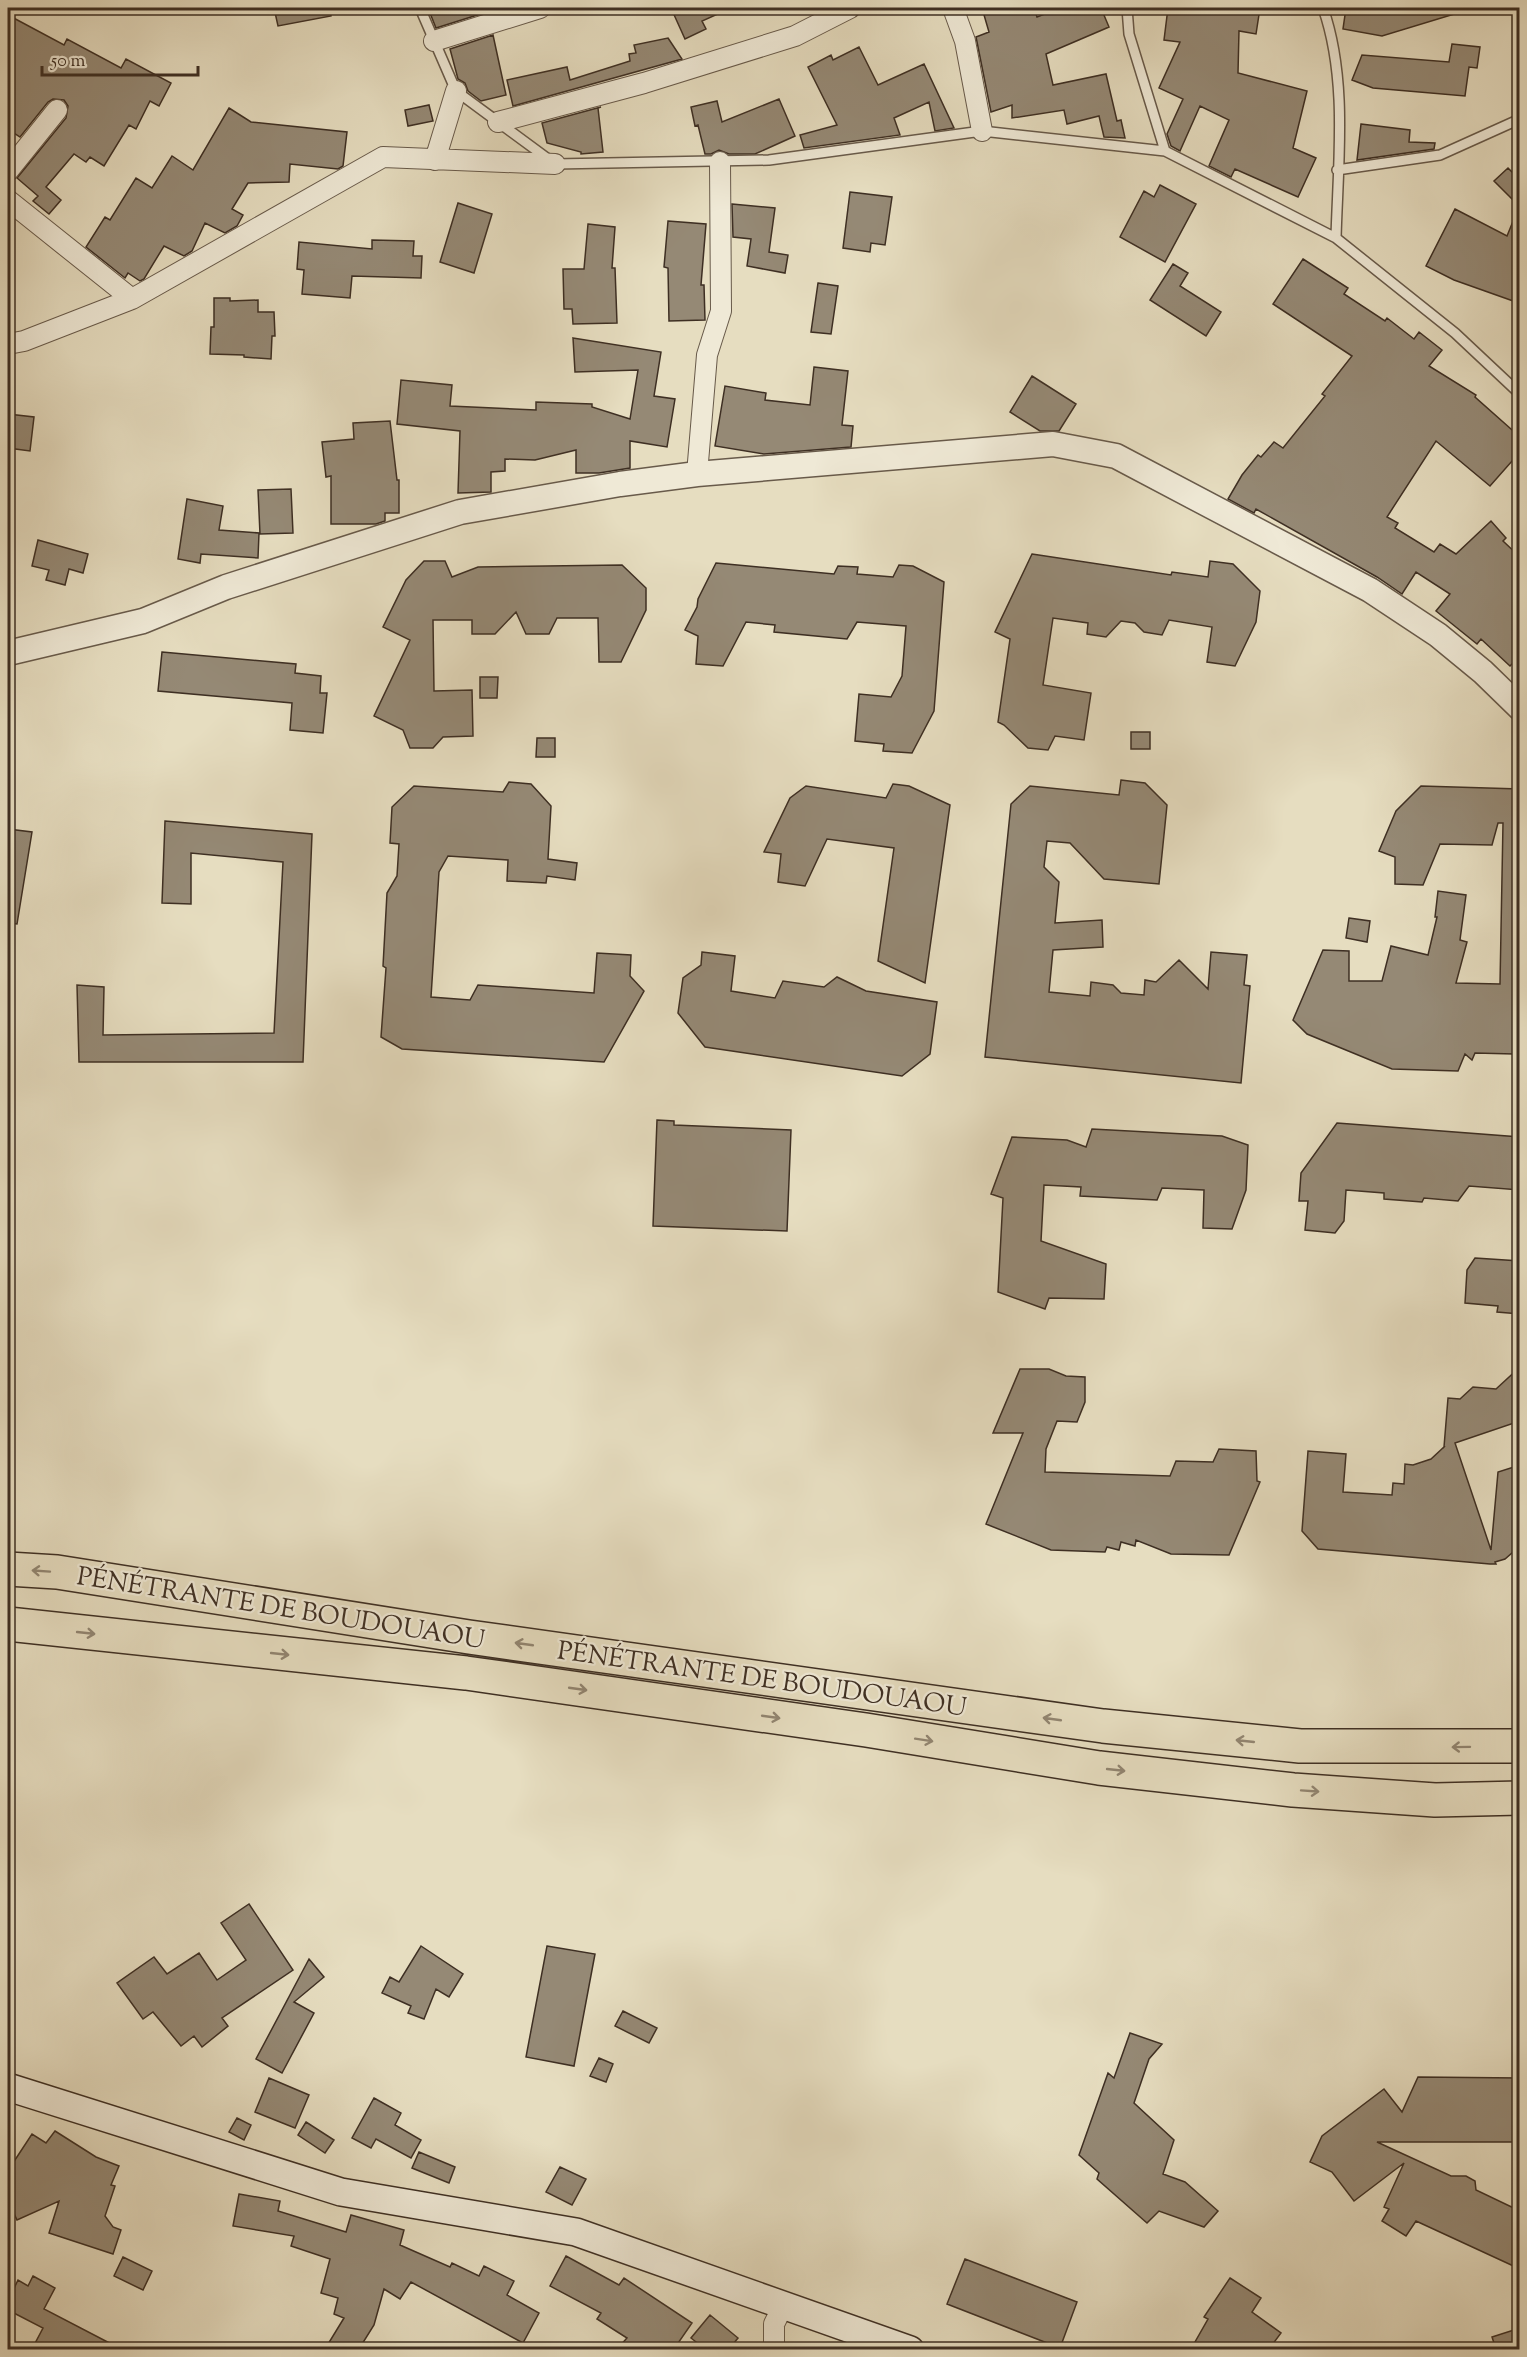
<svg xmlns="http://www.w3.org/2000/svg" width="1527" height="2357" viewBox="0 0 1527 2357" font-family="'Sorts Mill Goudy',serif">
<rect width="100%" height="100%" fill="#e6ddc0"/>
<filter id="stains"><feTurbulence type="fractalNoise" baseFrequency=".00333" numOctaves="4"/><feColorMatrix values="0 0 0 0 .2 0 0 0 0 .09 0 0 0 0 .02 0 0 0 .5 -.17"/></filter>
<radialGradient id="worn" r=".72"><stop offset=".6" stop-color="#630" stop-opacity="0"/><stop offset="1" stop-color="#630" stop-opacity=".3"/></radialGradient>
<path fill="#958975" stroke="#3e2f23" stroke-width="1.5" d="M274,8H330L331,16L278,26Z
M428,8H461L462,14L490,11L436,28Z
M671,8H731L702,21L706,29L685,39Z
M982,8H1034L1037,17L1060,8H1101L1109,27L1046,54L1053,85L1106,74L1117,121L1121,120L1125,138L1104,137L1099,116L1067,124L1064,110L1012,118V105L991,112L976,37L989,32Z
M1168,8L1206,10V8H1260L1256,34L1239,31L1238,73L1307,91L1293,148L1316,158L1298,197L1235,169L1231,177L1209,166L1229,120L1200,106L1180,151L1171,146L1167,134L1183,99L1159,88L1180,42L1164,40Z
M1346,8H1460L1461,12L1382,36L1343,29Z
M8,15L64,45L67,39L121,68L126,59L171,83L159,106L150,101L136,129L129,125L104,166L90,157L86,162L74,154L46,187L61,200L49,214L33,201L38,196L17,178L66,118L68,106L64,100L53,99L48,102L20,137L8,129Z
M493,35L506,95L481,101L468,91L465,83L458,79L450,49Z
M668,38L682,59L513,106L507,80L567,67L570,80L630,61L629,54L636,53L634,45Z
M1452,44L1480,47L1477,68L1469,67L1465,96L1373,88L1352,80L1362,55L1449,62Z
M859,47L878,85L924,64L954,128L935,131L929,102L894,118L900,135L804,148L800,135L837,125L808,67L831,55L833,60Z
M779,99L795,136L755,154H729L719,150L711,154H705L698,125L695,126L691,107L717,101L722,122Z
M429,105L433,121L408,126L405,110Z
M601,107L598,108L603,152L581,154V152L547,143L542,123Z
M229,108L251,122L347,132L343,166L338,169L290,164L289,182L248,183L232,209L243,215L237,226L225,233L205,223L192,251L184,256L164,246L144,279L140,281L128,273L125,278L86,247L105,217L110,220L136,178L152,188L172,156L193,170Z
M1361,124L1410,130L1409,142L1435,143L1434,149L1357,160Z
M1508,168L1520,180V207L1494,181Z
M1160,185L1196,204L1165,262L1120,237L1144,191L1154,197Z
M850,192L892,197L885,245L871,243L870,252L843,248Z
M458,203L492,214L474,273L440,262Z
M732,204L775,208L769,252L788,255L785,273L747,266L751,239L733,237Z
M1455,209L1507,236L1518,209H1520V292L1516,302L1454,280L1426,266Z
M668,221L706,224L701,285H704L705,320L669,321L668,268L664,267Z
M588,224L615,227L612,268H615L617,323L573,324L572,309H564L563,269H584Z
M372,240L414,241L413,256H422L421,278L352,276L350,298L302,294L304,270L297,269L299,242L372,249Z
M1303,259L1348,288L1344,294L1385,321L1387,318L1414,339L1419,332L1442,350L1429,366L1476,395L1475,397L1520,437V452L1490,486L1436,441L1387,517L1398,523L1395,528L1434,552L1440,544L1456,554L1491,521L1506,538L1503,541L1520,557V656L1510,666L1481,639L1477,644L1436,611L1450,594L1416,572L1402,594L1377,577L1256,509L1254,513L1228,499L1242,475L1258,455L1261,457L1274,442L1283,448L1325,396L1322,394L1352,356L1273,304Z
M1173,264L1188,273L1180,286L1221,312L1206,336L1150,300Z
M818,283L838,286L831,334L811,332Z
M214,298H230V301L258,300V312H274L275,336H272L271,359L244,357V355L210,354L211,327H214Z
M573,338L661,352L654,396L675,399L667,447L630,441V468L599,473H576V450L535,460L505,459V471L491,472V492L458,493L460,431L397,424L401,380L452,385L450,406L536,410V402L592,404V407L630,419L638,370L575,372Z
M814,367L848,371L842,425L853,426L851,447L764,454L715,446L725,386L766,393L765,400L810,405Z
M1032,376L1076,404L1059,431H1040L1010,412Z
M8,414L34,417L30,451L8,448Z
M390,421L397,480H399V513H385V521L376,524H331V476L326,477L322,442L354,439L353,423Z
M291,489L293,533L260,534L258,490Z
M187,499L223,506L219,530L259,533L258,558L201,554L200,563L178,559Z
M38,540L88,554L83,573L69,569L65,585L46,580L49,570L32,566Z
M1032,554L1171,575L1172,572L1208,577L1210,561L1233,564L1260,591L1256,622L1235,666L1207,662L1212,627L1169,620L1162,635L1144,632L1135,623L1121,621L1106,637L1087,634L1088,623L1053,618L1043,685L1091,693L1084,740L1055,736L1048,750L1028,748L1004,725L998,722L1010,639L995,632Z
M424,561H445L452,577L478,567L622,565L646,588V610L621,662H599L598,618H557L549,634H526L516,612L495,634H472V620H433L434,691L472,690L473,736L443,737L433,748H410L403,730L374,716L410,640L383,627L406,580Z
M716,563L834,574L838,566L858,567L857,574L893,577L899,565L913,566L944,582L934,711L912,753L883,751L884,744L855,741L859,694L891,697L902,676L906,626L857,622L847,639L774,632L775,625L746,622L723,666L696,664L698,636L685,630L697,607L698,599Z
M162,652L296,664L295,673L321,676L320,693H327L323,733L290,730L292,703L158,691Z
M480,677H498L497,698H480Z
M1131,732H1150V749H1131Z
M537,738H555V757H536Z
M1121,780L1145,783L1167,805L1159,884L1104,879L1070,843L1047,841L1044,867L1059,882L1055,923L1102,920L1103,947L1053,950L1049,992L1090,996L1091,982L1113,985L1121,993L1144,995L1145,980L1156,982L1179,960L1208,989L1211,952L1247,955L1244,985L1250,986L1241,1083L985,1057L1011,804L1030,786L1119,795Z
M509,782L531,784L551,806L548,859L577,863L575,880L547,876L546,883L507,881L508,860L448,856L439,872L431,997L470,1000L478,985L594,993L597,953L631,955L630,976L644,991L604,1062L402,1049L381,1037L386,968L383,966L387,893L397,876L399,844L390,843L392,807L414,786L503,792Z
M893,784L909,786L950,805L925,983L878,961L894,848L827,839L805,886L778,882L781,854L764,852L790,798L806,786L886,798Z
M1421,786L1520,789V1049L1514,1054L1475,1053L1472,1060L1465,1054L1458,1071L1392,1069L1307,1034L1293,1020L1323,950L1349,951V981H1382L1391,946L1428,955L1437,917H1435L1438,891L1466,895L1460,940L1467,942L1456,983L1500,984L1503,823H1498L1492,845L1440,844L1423,885L1395,884V857L1379,851L1396,811Z
M165,821L312,834L303,1062H79L77,985L104,987L103,1035L274,1033L283,862L191,853V904L162,903Z
M8,829L32,832L17,924L8,923Z
M1349,918L1370,921L1367,942L1346,938Z
M702,952L735,956L731,991L775,998L783,981L824,987L837,977L866,991L937,1002L930,1054L902,1076L705,1047L678,1013L683,978L701,965Z
M657,1120L674,1121V1125L791,1130L787,1231L653,1226Z
M1337,1123L1520,1137V1190L1469,1186L1458,1201L1424,1198L1422,1202L1384,1199V1193L1346,1190L1344,1221L1335,1233L1305,1230L1308,1201H1299L1301,1173Z
M1092,1129L1222,1136L1248,1145L1246,1190L1232,1229L1203,1228L1204,1190L1162,1188L1157,1200L1080,1196L1081,1187L1044,1185L1041,1241L1106,1264L1104,1299L1049,1298L1045,1309L998,1292L1003,1198L991,1194L1012,1137L1067,1140L1086,1147Z
M1475,1258L1520,1261V1314L1497,1312L1498,1306L1465,1303L1467,1270Z
M1520,1367V1421L1455,1443L1491,1550L1498,1472L1520,1465V1546L1505,1559L1495,1562L1496,1564H1490L1318,1549L1302,1531L1308,1451L1346,1454L1343,1492L1392,1495L1393,1483L1404,1484L1405,1464L1413,1465L1431,1459L1445,1446L1444,1447L1448,1398L1460,1399L1473,1387L1496,1389Z
M1020,1369H1049L1066,1376L1085,1377V1402L1077,1422L1057,1421L1046,1449L1045,1472L1170,1476L1176,1461L1213,1462L1219,1449L1256,1451L1257,1481L1260,1482L1229,1555L1171,1554L1136,1540L1135,1546L1121,1542L1119,1550L1107,1547L1105,1552L1051,1550L986,1524L1023,1433H993Z
M249,1904L293,1970L222,2018L228,2026L202,2047L194,2036L181,2046L153,2012L143,2019L117,1983L154,1957L167,1974L199,1953L217,1980L246,1960L221,1923Z
M421,1946L463,1974L449,1997L436,1989L424,2019L408,2013L411,2006L382,1993L390,1977L399,1982Z
M547,1946L595,1954L574,2066L526,2057Z
M309,1959L324,1977L294,2002L314,2013L282,2073L256,2059Z
M623,2011L657,2028L649,2043L615,2026Z
M1130,2033L1162,2044L1149,2059L1134,2103L1174,2140L1163,2174L1185,2182L1218,2211L1204,2227L1159,2211L1147,2223L1097,2179L1099,2173L1079,2155L1108,2073L1114,2078Z
M599,2058L613,2064L606,2082L590,2076Z
M1418,2077L1520,2078V2142H1377L1451,2176H1466L1475,2181L1476,2190L1520,2211V2269L1416,2221L1406,2236L1382,2221L1389,2209L1384,2207L1404,2163L1354,2201L1332,2172L1310,2162L1322,2136L1384,2089L1402,2112Z
M269,2078L309,2095L295,2128L255,2112Z
M374,2098L401,2113L395,2125L421,2140L411,2158L376,2139L371,2148L352,2138Z
M237,2118L251,2125L244,2140L229,2132Z
M306,2122L334,2140L325,2153L298,2135Z
M55,2131L96,2157L119,2166L111,2185L115,2186L105,2216L113,2227L121,2230L113,2254L49,2233L59,2201L17,2220L8,2200V2167L11,2166L32,2134L46,2143Z
M419,2152L455,2167L449,2183L412,2168Z
M560,2167L586,2179L572,2205L546,2192Z
M239,2194L280,2201L278,2211L346,2232L351,2215L404,2230L400,2245L450,2267L452,2263L479,2276L484,2266L514,2281L507,2295L539,2313L523,2343L411,2282L400,2299L384,2289L374,2325L359,2349H325L344,2318L334,2314L338,2298L321,2293L330,2259L291,2246L294,2236L233,2226Z
M566,2256L619,2285L624,2278L692,2323L674,2349H617L627,2338L597,2319L601,2313L550,2286Z
M123,2257L152,2271L143,2290L114,2276Z
M965,2259L1077,2302L1060,2348L947,2304Z
M33,2276L55,2288L44,2309L121,2349H32L43,2328L8,2310V2301L18,2280L28,2286Z
M1230,2278L1261,2298L1252,2312L1281,2333L1269,2349H1191L1208,2319L1204,2317Z
M710,2315L738,2338L729,2349H705L691,2338Z
M1520,2328V2349H1496L1492,2337Z"/>
<g fill="none" stroke-linecap="round" stroke-linejoin="round">
<g stroke="#685a4a" stroke-width="12">
<path id="service" d="M420,8L456,91L555,164L769,160L982,131L1165,151L1336,238L1455,333L1520,394
M1127,8L1129,34L1165,151
M1323,8C1348,79 1338,163 1336,238
M1337,170L1440,155L1520,119"/>
</g>
<g stroke="#685a4a" stroke-width="22">
<path id="minor" d="M953,8L965,41L982,131
M434,41L540,8
M498,122L644,83L795,36L850,8
M435,160L456,91
M8,171L57,110
M8,200L132,299L383,157L555,164
M8,344L24,341L132,299
M697,474L707,355L721,311L720,162
M774,2350V2324L783,2306"/>
</g>
<g stroke="#685a4a" stroke-width="27">
<path id="tertiary" d="M8,653L143,621L226,587L460,512L620,484L697,474L1053,444L1116,456L1370,590L1438,635L1483,672L1520,708"/>
</g>
<g stroke="#3e2f23" stroke-width="30">
<path id="secondary" d="M8,2087L341,2192L576,2232L910,2350"/>
</g>
<g stroke="#3e2f23" stroke-width="36">
<path id="motorway" d="M8,1569L57,1572L469,1637L1103,1726L1300,1746H1520
M8,1624L466,1673L866,1730L1099,1768L1293,1790L1435,1800L1520,1798"/>
</g>
<use href="#service" stroke="#efe9d6" stroke-width="9"/>
<use href="#minor" stroke="#efe9d6" stroke-width="20"/>
<use href="#tertiary" stroke="#efe9d6" stroke-width="24"/>
<use href="#secondary" stroke="#efe9d6" stroke-width="27"/>
<use href="#motorway" stroke="#e6ddc0" stroke-width="33"/>
</g>
<defs><path id="oneway-shaft" d="M-6 0H5M1.5-3L5.5 0L1.5 3" fill="none" stroke-width="1.6" stroke-linecap="round" stroke-linejoin="round" transform="scale(1.5)"/></defs>
<g stroke="#928672">
<use href="#oneway-shaft" transform="translate(41 1571) rotate(-176)"/>
<use href="#oneway-shaft" transform="translate(86 1633) rotate(6)"/>
<use href="#oneway-shaft" transform="translate(524 1644) rotate(-172)"/>
<use href="#oneway-shaft" transform="translate(280 1654) rotate(6)"/>
<use href="#oneway-shaft" transform="translate(578 1689) rotate(8)"/>
<use href="#oneway-shaft" transform="translate(771 1717) rotate(8)"/>
<use href="#oneway-shaft" transform="translate(1052 1719) rotate(-172)"/>
<use href="#oneway-shaft" transform="translate(924 1740) rotate(9)"/>
<use href="#oneway-shaft" transform="translate(1245 1741) rotate(-174)"/>
<use href="#oneway-shaft" transform="translate(1461 1747) rotate(179)"/>
<use href="#oneway-shaft" transform="translate(1116 1770) rotate(6)"/>
<use href="#oneway-shaft" transform="translate(1310 1791) rotate(4)"/>
</g>
<g text-anchor="middle" stroke-width="4.5" stroke-linejoin="round" paint-order="stroke">
<g font-size="26" fill="#3e2f23" stroke="#efe9d6">
<text transform="translate(281 1607) rotate(9)" y="9">PÉNÉTRANTE DE BOUDOUAOU</text>
<text transform="translate(762 1678) rotate(8)" y="9">PÉNÉTRANTE DE BOUDOUAOU</text>
</g>
</g>
<rect width="1527" height="2357" fill="none" stroke="#e6ddc0" stroke-width="30"/>
<rect x="9" y="9" width="1509" height="2339" fill="none" stroke="#3e2f23" stroke-width="3"/>
<rect x="15" y="15" width="1497" height="2327" fill="none" stroke="#3e2f23" stroke-width="1.5"/>
<path d="M42 66v9h156v-9" fill="none" stroke="#3e2f23" stroke-width="3"/>
<text x="51" y="66" font-size="18" fill="#3e2f23" stroke="#efe9d6" stroke-width="4.5" paint-order="stroke">50 m</text>
<rect width="100%" height="100%" filter="url(#stains)"/>
<rect width="100%" height="100%" fill="url(#worn)"/>
</svg>
